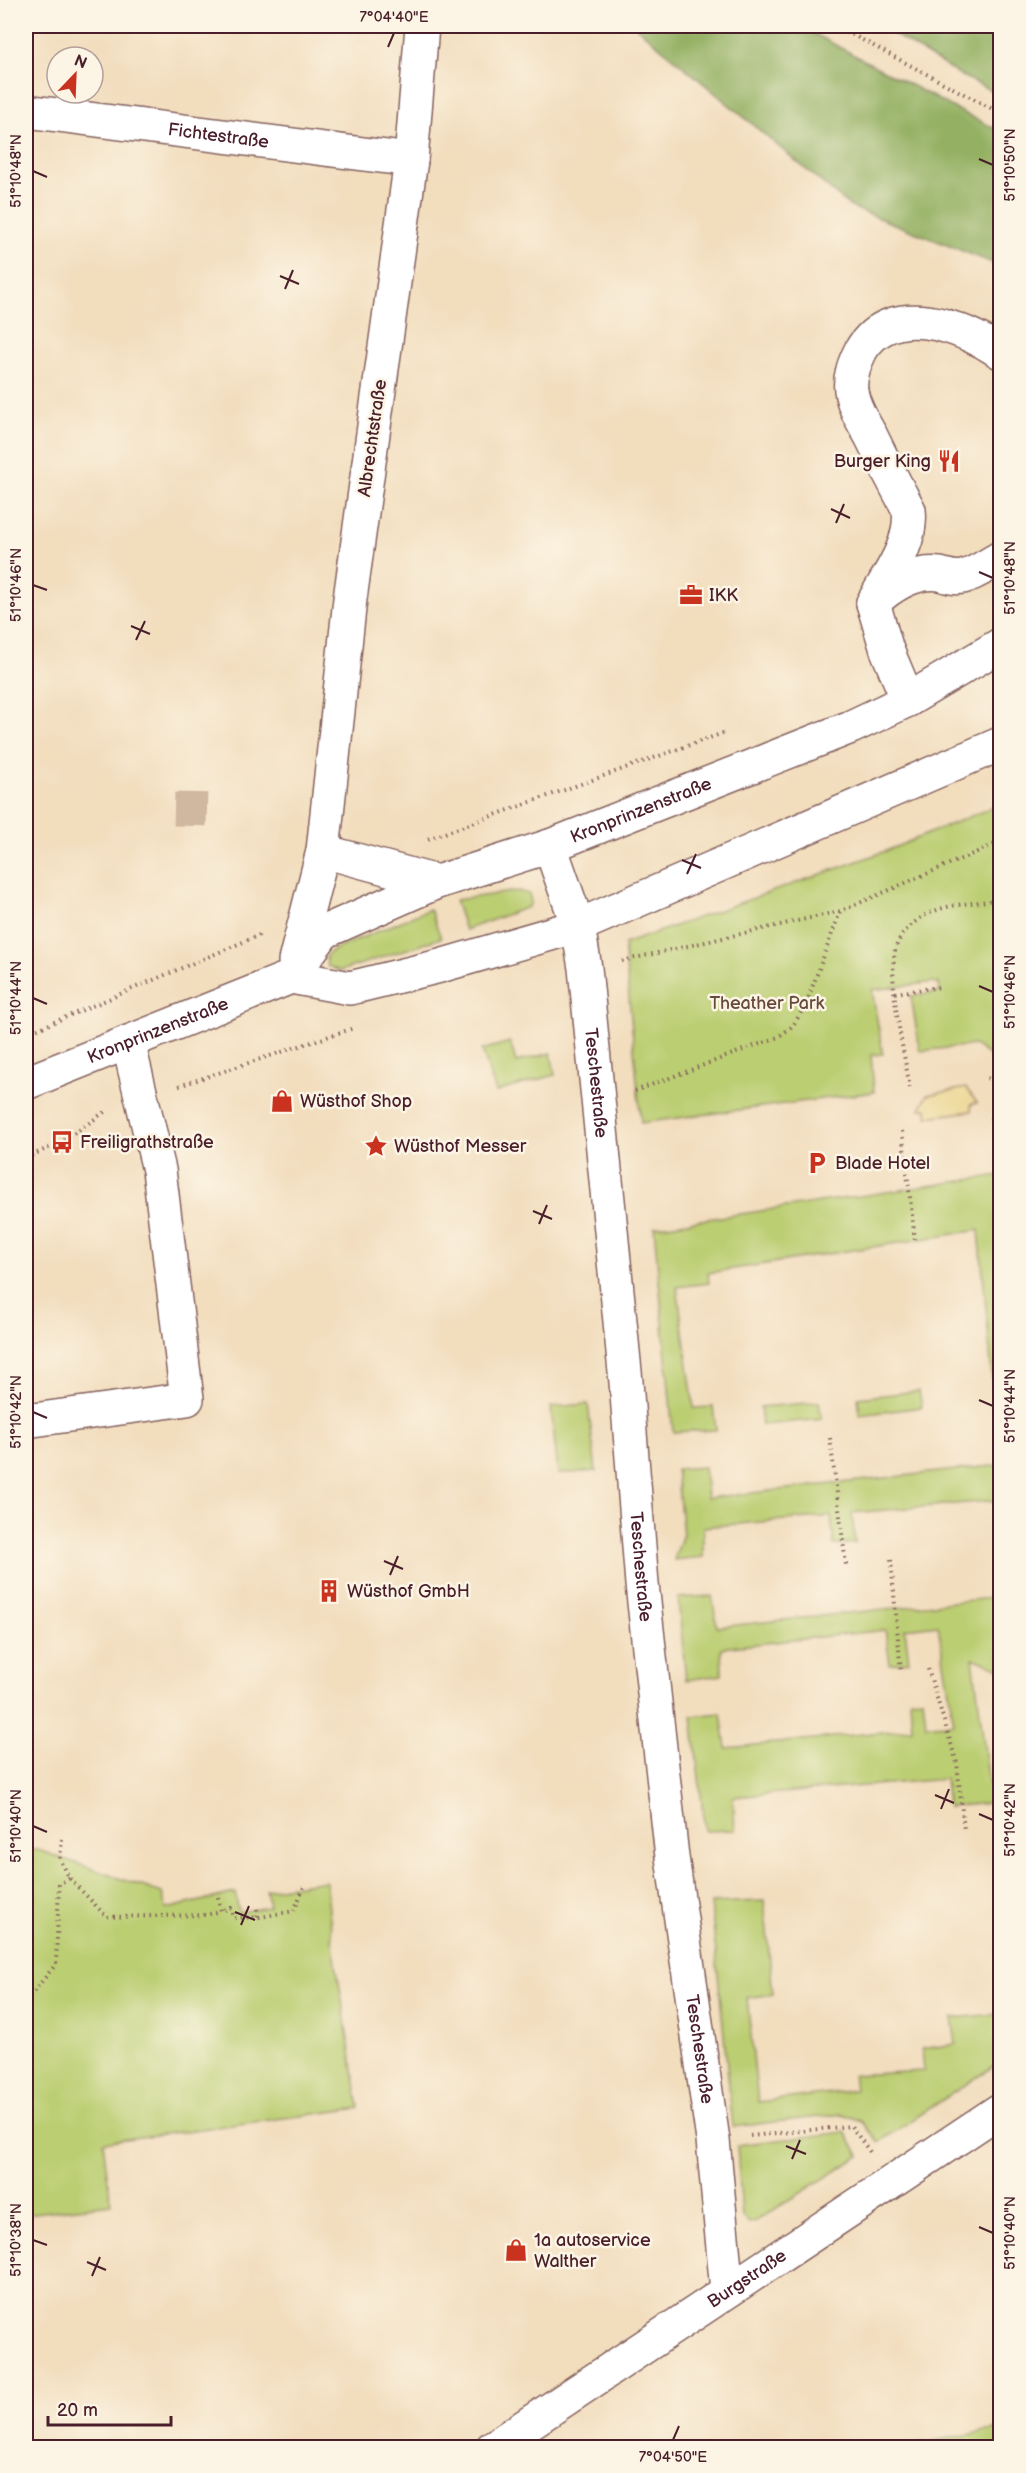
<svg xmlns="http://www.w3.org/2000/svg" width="1026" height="2473" viewBox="0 0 1026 2473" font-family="'Balsamiq Sans',sans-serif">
<rect width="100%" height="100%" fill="#fcf5e5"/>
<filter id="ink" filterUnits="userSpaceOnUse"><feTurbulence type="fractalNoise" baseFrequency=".0167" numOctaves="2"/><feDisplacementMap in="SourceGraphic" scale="12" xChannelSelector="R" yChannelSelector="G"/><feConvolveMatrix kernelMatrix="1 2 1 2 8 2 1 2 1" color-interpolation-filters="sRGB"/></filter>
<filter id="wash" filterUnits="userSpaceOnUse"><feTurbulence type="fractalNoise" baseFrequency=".008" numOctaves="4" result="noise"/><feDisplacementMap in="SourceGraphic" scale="24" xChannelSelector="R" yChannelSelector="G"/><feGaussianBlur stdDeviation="1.35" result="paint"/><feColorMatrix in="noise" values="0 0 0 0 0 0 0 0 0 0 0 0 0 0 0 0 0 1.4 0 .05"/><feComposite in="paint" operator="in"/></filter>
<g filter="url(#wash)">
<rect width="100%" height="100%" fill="#f2ddbd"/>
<path fill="#bbce72" stroke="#82764e" stroke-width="1.5" d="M1000,804V1063L974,1045L920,1051L911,996L940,992L939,983L935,984L934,982L872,990L883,1054L871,1055L874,1092L641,1123L624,944L886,851Z
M518,891L529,894L531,902L528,907L465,930L455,900Z
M430,909L441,938L340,971L327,966L326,956L331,951Z
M510,1042L516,1062L551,1053L555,1075L496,1092L482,1050Z
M1000,1175V1500L852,1513L855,1543L834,1545L831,1516L703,1527V1557L674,1560L683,1534L676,1469L704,1467L707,1498L1000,1465L979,1230L708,1273L709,1283L677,1287L694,1408L713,1407L716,1430L673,1432L654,1227Z
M919,1391L922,1407L860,1415L858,1398Z
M819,1402L822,1419L762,1425L760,1407Z
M588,1404L596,1471L558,1474L551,1407Z
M712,1596L717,1627L1000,1597V1669L973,1658L989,1784L1000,1789V1802L948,1807L945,1779L733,1797L735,1830L705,1831L692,1716L721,1713L726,1748L912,1729L910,1699L923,1698L926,1725L954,1724L938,1625L905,1629L909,1661L890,1664L885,1630L721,1648L722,1675L686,1680L678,1598Z
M38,1850L162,1893L166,1909L235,1893L239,1912L269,1907L266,1890L326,1881L332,1938L359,2108L103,2142L111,2204L26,2214V1851Z
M764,1901L773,1994L747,1998L758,2102L855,2090L853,2075L924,2071L922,2049L956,2044L952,2018L1000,2014V2062L879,2142L861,2121L843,2114L733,2127L711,1903Z
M845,2132L860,2156L756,2221L749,2223L742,2216L737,2145Z
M1000,2429V2447H902Z"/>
<path fill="#94b164" stroke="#6f6848" stroke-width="1.5" d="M635,26H800L952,107L1000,131V266L851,207Z
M880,26H1000V95L962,76Z"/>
<path fill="#eeda9e" stroke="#9c7c64" stroke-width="1.5" d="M966,1088L977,1103L971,1104V1111L928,1117L927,1109H920L927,1095Z"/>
</g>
<g filter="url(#ink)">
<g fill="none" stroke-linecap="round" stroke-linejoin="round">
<path stroke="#d0b7a0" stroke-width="33" stroke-dasharray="33 16" stroke-linecap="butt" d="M174,809L212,810"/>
<g stroke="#85625e" stroke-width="36">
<g id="minor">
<path id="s1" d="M26,111L411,160"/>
<path d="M873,603C888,575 913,544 909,510C896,486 883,461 871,436C863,422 853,406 851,390C849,376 855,362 861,350C891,299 962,326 1000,352"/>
<path d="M908,700L887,650L873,603C889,587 915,570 940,574C948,576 954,579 963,577C975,574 989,564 1000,558"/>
<path id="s2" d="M578,926L585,968L626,1382L642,1584L672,1857L713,2140L727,2291"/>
<path d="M26,1421L187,1399L159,1170L128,1042"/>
<path id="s3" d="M492,2448L1000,2110"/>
</g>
</g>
<g stroke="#85625e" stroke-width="36">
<g id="major">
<path d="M422,26L411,160L350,599L323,851L437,882"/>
<path d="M550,846L578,926"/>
<path d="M295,961L323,851"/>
<path d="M291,977L350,988L440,966L578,926L1000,744"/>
<path id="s4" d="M26,1083L291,977L324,932L437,882L550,846L851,727L908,700L1000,645"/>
</g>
</g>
<path stroke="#85625e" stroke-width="4" stroke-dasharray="1.5 4.5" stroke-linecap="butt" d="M836,26L1000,113
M428,839L723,733
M622,961L841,911L1000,842
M895,993L940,987
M26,1034L262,934
M987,1078L1000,1087
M179,1086L354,1028
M910,1088C904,1051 888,987 895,951C899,932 919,916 937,910C956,903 980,903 1000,899
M635,1091L778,1037L793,1026L806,1004L840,912
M991,1117L1000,1156
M902,1131L915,1240
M26,1158L62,1142L106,1111
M830,1438L846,1565
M891,1560L901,1672
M928,1669L957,1763L964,1830
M62,1839L60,1858L69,1878L107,1917L206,1915L221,1911
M218,1897L221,1911L231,1908L234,1918L260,1917L294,1911L305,1884
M257,1909L258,1917
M26,2001L56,1964L59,1884L69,1878
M750,2136L851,2126L870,2152"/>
<use href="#minor" stroke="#fff" stroke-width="33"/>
<use href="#major" stroke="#fff" stroke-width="33"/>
</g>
</g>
<path fill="none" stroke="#4a1f2b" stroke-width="2" d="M388,47L394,33M979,159L993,165M33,171L47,177M280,276L299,284M285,289L293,270M831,509L850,518M836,523L844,504M979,572L993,578M33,585L47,590M131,626L150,634M136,640L145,621M682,860L701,868M687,874L696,854M979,986L993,992M33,998L47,1004M533,1211L552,1219M539,1224L547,1205M979,1400L993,1406M33,1412L47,1418M384,1561L403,1569M390,1575L398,1556M935,1795L954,1803M941,1809L949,1789M979,1814L993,1820M33,1826L47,1832M235,1912L255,1920M241,1925L249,1906M786,2146L806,2154M792,2159L800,2140M979,2227L993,2233M33,2240L47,2245M87,2262L106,2270M92,2276L100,2257M673,2440L679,2426"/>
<defs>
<g id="restaurant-bare" transform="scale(1.8)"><path d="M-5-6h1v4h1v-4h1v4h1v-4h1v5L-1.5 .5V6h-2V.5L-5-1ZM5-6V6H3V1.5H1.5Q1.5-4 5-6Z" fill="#c8321e" stroke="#fcf5e5" stroke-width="2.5" paint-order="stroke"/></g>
<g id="office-bare" transform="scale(1.8)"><path d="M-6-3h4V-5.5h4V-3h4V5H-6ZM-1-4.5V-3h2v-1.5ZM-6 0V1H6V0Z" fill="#c8321e" stroke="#fcf5e5" stroke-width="2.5" paint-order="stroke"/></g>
<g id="shop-bare" transform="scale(1.8)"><path d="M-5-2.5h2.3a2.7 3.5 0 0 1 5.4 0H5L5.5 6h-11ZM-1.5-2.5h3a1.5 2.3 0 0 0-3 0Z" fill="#c8321e" stroke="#fcf5e5" stroke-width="2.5" paint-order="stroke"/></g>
<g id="bus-bare" transform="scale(1.8)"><path d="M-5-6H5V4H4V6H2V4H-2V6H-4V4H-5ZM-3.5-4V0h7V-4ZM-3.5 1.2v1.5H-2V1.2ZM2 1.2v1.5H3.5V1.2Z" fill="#c8321e" stroke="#fcf5e5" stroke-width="2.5" paint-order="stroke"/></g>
<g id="sight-bare" transform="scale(1.8)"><path d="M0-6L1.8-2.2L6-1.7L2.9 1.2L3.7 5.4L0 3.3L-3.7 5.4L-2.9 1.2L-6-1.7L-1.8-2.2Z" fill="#c8321e" stroke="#fcf5e5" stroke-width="2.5" paint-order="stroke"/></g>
<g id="parking-bare" transform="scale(1.8)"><path d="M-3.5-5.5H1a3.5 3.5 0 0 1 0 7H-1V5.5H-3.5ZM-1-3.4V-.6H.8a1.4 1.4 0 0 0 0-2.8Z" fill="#c8321e" stroke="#fcf5e5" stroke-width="2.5" paint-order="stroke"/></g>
<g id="building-bare" transform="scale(1.8)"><path d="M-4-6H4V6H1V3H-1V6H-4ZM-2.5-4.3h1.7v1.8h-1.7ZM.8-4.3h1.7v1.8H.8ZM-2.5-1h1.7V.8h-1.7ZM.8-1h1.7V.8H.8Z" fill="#c8321e" stroke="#fcf5e5" stroke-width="2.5" paint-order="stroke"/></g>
</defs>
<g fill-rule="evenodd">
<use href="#restaurant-bare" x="949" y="461"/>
<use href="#office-bare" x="691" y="595"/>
<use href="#shop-bare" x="282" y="1101"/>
<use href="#bus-bare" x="62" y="1142"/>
<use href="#sight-bare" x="376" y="1146"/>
<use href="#parking-bare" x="817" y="1163"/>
<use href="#building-bare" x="329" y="1591"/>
<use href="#shop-bare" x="516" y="2250"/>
</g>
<g text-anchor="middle" stroke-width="5" stroke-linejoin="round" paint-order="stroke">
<g font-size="18" fill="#4a1f2b" stroke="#fcf5e5">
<text dy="6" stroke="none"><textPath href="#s1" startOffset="194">Fichtestraße</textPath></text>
<text transform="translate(372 438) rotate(-82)" y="6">Albrechtstraße</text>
<text dy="6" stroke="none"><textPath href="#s4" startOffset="681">Kronprinzenstraße</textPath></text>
<text dy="6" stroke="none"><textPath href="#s4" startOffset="142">Kronprinzenstraße</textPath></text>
<text dy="6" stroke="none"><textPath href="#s2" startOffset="158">Teschestraße</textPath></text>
<text dy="6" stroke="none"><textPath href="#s2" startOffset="644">Teschestraße</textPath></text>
<text dy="6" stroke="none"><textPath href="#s2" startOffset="1130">Teschestraße</textPath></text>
<text dy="6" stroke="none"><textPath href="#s3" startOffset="306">Burgstraße</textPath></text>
</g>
<g font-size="18" fill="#4a1f2b" stroke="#fcf5e5" text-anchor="start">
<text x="931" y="467" text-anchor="end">Burger King</text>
<text x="709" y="601">IKK</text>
<text x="300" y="1107">Wüsthof Shop</text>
<text x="80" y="1148">Freiligrathstraße</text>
<text x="394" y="1152">Wüsthof Messer</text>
<text x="835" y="1169">Blade Hotel</text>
<text x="347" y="1597">Wüsthof GmbH</text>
<text x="534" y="2246">1a autoservice<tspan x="534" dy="21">Walther</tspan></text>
</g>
<g font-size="18" fill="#664b3d" stroke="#fcf5e5">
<text x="767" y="1009">Theather Park</text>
</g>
</g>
<rect width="1026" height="2473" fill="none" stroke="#fcf5e5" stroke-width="66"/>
<g transform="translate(75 75) rotate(23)"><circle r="28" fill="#fcf5e5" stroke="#b59f9b" stroke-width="1.5"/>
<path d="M0-4.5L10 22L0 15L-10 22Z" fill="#c8321e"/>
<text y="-9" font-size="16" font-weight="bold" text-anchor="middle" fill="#4a1f2b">N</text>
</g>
<path d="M48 2416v9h123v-9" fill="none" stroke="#4a1f2b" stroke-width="3"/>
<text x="57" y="2416" font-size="18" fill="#4a1f2b" stroke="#fcf5e5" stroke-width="4.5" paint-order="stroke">20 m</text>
<rect x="33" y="33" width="960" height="2407" fill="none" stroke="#4a1f2b" stroke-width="2"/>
<g font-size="15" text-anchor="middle" fill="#4a1f2b">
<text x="394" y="22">7°04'40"E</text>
<text transform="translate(1010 165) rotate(-90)" y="5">51°10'50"N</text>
<text transform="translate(16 171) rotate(-90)" y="5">51°10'48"N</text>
<text transform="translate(1010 578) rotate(-90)" y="5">51°10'48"N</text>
<text transform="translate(16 585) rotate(-90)" y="5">51°10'46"N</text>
<text transform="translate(1010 992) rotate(-90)" y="5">51°10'46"N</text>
<text transform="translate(16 998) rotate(-90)" y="5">51°10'44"N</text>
<text transform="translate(1010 1406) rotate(-90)" y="5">51°10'44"N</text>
<text transform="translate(16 1412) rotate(-90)" y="5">51°10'42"N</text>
<text transform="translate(1010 1820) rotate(-90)" y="5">51°10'42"N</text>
<text transform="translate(16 1826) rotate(-90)" y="5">51°10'40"N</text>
<text transform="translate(1010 2233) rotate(-90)" y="5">51°10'40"N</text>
<text transform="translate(16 2240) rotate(-90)" y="5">51°10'38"N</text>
<text x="673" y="2462">7°04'50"E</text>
</g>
</svg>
